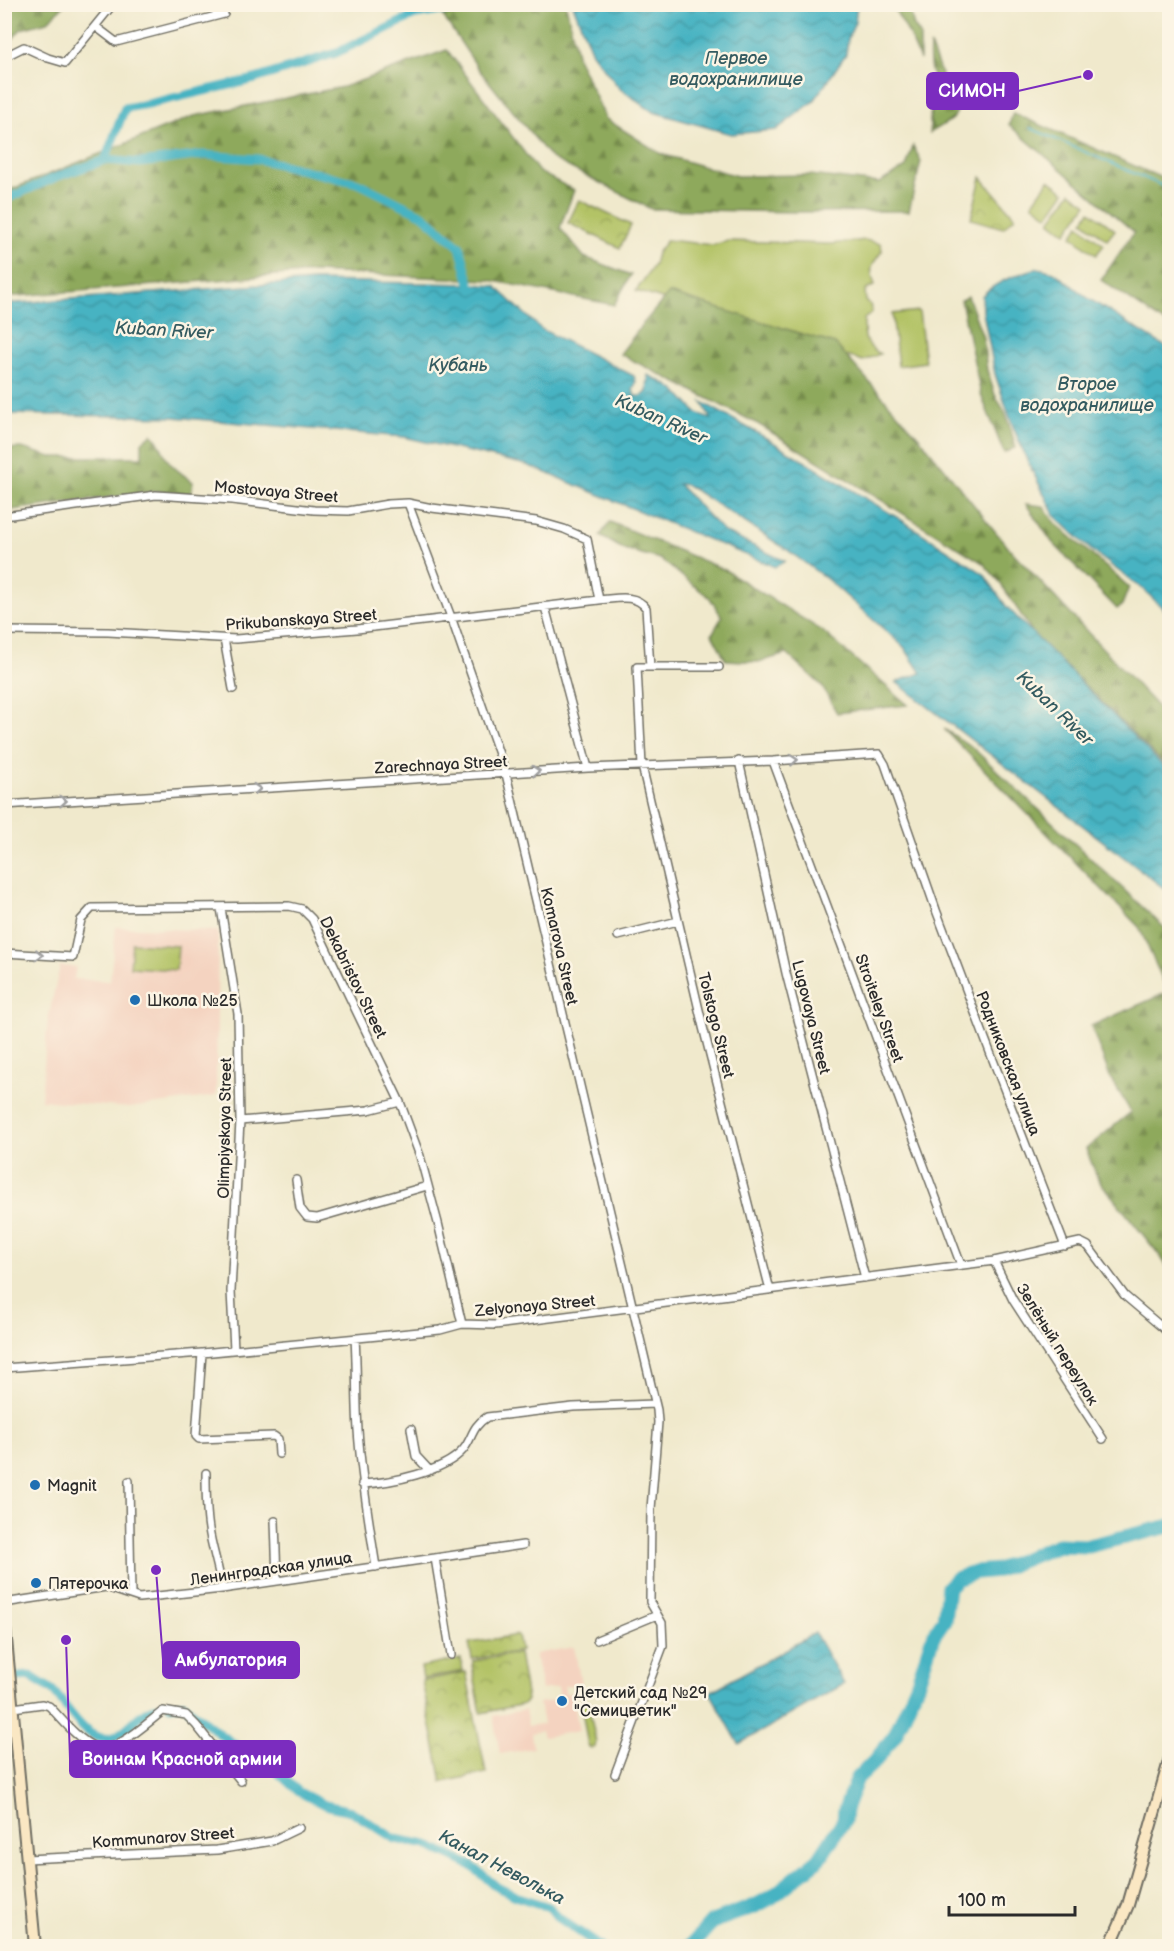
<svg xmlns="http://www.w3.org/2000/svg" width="1174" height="1951" viewBox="0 0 1174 1951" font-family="'Balsamiq Sans',sans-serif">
<defs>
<pattern id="forest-firs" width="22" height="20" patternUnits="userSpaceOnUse" patternTransform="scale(1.5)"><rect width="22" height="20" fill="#8ea95b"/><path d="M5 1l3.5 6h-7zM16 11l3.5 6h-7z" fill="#748a4b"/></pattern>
<pattern id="park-crowns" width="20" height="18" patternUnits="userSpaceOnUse" patternTransform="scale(1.5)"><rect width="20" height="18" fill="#b3c366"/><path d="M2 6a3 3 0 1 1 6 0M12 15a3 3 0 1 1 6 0" fill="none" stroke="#929f54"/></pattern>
<pattern id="water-waves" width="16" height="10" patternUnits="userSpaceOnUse" patternTransform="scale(1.5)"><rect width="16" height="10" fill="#46b3c2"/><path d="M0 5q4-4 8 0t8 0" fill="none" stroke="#3b929e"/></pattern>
</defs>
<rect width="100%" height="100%" fill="#fcf5e5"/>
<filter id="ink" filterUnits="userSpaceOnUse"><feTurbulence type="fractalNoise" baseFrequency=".0167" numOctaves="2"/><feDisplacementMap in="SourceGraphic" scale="12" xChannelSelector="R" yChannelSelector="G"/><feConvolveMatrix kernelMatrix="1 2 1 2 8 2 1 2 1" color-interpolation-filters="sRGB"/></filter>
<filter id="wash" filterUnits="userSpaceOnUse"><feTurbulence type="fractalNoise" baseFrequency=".008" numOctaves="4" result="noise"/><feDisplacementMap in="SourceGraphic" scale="24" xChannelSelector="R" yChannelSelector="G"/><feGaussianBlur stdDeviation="1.35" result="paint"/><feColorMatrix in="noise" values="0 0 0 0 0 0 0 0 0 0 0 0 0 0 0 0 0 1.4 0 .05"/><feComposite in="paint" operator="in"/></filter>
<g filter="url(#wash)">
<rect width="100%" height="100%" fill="#f0e9cc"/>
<path fill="#f4d3c0" d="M116,927L218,931L216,1096L129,1108L41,1100L48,1019L60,966L76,967L74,979L110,981Z
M574,1647L581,1683L564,1686L566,1694L572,1692L579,1731L543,1737L541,1731L531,1733L533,1748L500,1754L493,1716L525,1710L528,1726L543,1724L539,1703L560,1699L558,1687L542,1690L535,1654Z"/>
<path fill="#b3c366" stroke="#6f7748" stroke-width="1.5" d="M1049,180L1065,192L1048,216L1032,204Z
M1071,192L1087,204L1066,233L1050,221Z
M1090,211L1115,230L1107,240L1083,221Z
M1079,225L1104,245L1096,255L1072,236Z
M667,240L713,245L728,241L831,244L865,240L881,244L882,251C872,265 868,268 875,285L865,291L866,301L870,304L872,313L864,319C864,337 863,344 880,354L863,361L636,291L654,265L657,253Z
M919,311L925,362L898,366L892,314Z
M132,943L178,946L176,970L130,967Z
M461,1659L463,1671L423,1679L421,1667Z
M584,1700L588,1703L596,1742L595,1747L591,1748L588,1746L581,1704Z"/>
<path fill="url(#forest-firs)" stroke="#5c6a43" stroke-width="1.5" d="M518,4L566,5L578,59L606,119L661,154L737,176L810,175L879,183L906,167L913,146L921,161L909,211L794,212L651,209L551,158L480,71L443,16Z
M4,5L5,4L64,5L47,22L21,29L8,44L5,43Z
M892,5H908L914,26L920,35V60L909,34Z
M930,45L944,81L965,96L953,119L930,133V115L935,104L945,105L947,99C932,77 928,73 930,45Z
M447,50L539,172L574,190L560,228L584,257L631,275L614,305L489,280L315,272L5,297V192L194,116L343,87Z
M1013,113L1169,181V326L1101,280L1134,232L1009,125Z
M669,293L835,344L919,437L1007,546L1169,719V769L1035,636L999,581L983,563L758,424L620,354L642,325Z
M968,296L983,338L987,370L995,395L1005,412L1016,447L1004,453L981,395L961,300Z
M152,434C161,442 162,453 170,463C176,470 185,476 193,482L191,494L158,491L5,511L4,449L22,448L51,457H142V442Z
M1026,504L1043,506L1056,524L1129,587L1122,605L1117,609L1052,542Z
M610,522L725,570L821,630L908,705L837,713L821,685L787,654L758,662L726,660L712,634L722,617L710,598L660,559L623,549L600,536Z
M944,729L972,747L1169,932V1270L1161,1257L1098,1179L1086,1149L1131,1112L1110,1077L1091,1026L1168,992L1139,927Z"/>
<path fill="url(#park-crowns)" stroke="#6f7748" stroke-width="1.5" d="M981,177L1015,217L1003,228L971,219Z
M579,200L631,225L620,248L568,223Z
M518,1635L521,1651L472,1659L469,1643Z
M519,1653L527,1700L524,1704L481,1713L472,1665L474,1661Z
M466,1672L486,1773L442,1782L422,1681Z"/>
<path fill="url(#water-waves)" stroke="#386f76" stroke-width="1.5" d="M857,5L855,22L848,39L846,54L814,101L776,130L731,134L653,112L619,88L592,53L573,5Z
M1038,268L1054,272L1089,299L1169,349V614L1144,590L1091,550L1055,516L1026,458L1012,424L995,374L983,312L982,296C994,282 1021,273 1038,268Z
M314,281L470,284L495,286L541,329L634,376L636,382L633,390L635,396H642L647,392L648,375C660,380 671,386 681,396C691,406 695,415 711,419L702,402L766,438L903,521L984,574L1006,606L1169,772V892L896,682L921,673L904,647L828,580L786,549L687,485L678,484L724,532L785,561L775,567L527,465L404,437L173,417L5,414V304Z
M815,1633L844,1684L739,1744L710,1692Z"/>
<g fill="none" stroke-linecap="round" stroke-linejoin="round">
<path stroke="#46b3c2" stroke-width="2" d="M1030,128L1170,189"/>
<path stroke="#46b3c2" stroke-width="9" d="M4,200L59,176L105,160
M470,284L460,247L423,215L358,183L258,159L203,155L140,163L105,160L125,108L148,104L255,79L336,53L415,15L482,4
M17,1677L31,1676C39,1683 48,1686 54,1692C68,1707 88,1747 114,1737C130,1730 138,1712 156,1707
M170,1706L183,1704L221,1735L243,1750L262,1758L299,1792L325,1805L351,1811L395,1839L427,1845L472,1866L497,1887L518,1897L549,1907L559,1918L600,1946"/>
<path stroke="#46b3c2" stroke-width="15" d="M691,1946L712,1922L755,1906L772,1897L819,1859L844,1820L845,1810L857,1778L875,1761L895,1735L917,1685L933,1636L944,1620L948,1587L956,1579L976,1572L998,1570L1058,1545L1088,1546L1170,1526"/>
</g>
</g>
<g filter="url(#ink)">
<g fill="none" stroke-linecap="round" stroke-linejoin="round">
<g stroke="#706e63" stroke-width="10">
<path id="minor" d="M95,26L116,42L224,14
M4,57L24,47L48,58L65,63L113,4
M408,503L451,617L506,774L657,1410L658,1422L651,1509L650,1602L662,1623L663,1646L615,1774
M4,516L156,495L232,500L314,510L348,511L388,504L408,503L432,508L536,521L564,529L587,539L599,600
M545,607L588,768
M4,631L108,632L236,639L357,629L599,600C616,599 635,593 646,608L650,667
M224,639L233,689
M719,667H637L642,766L703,1027L770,1290
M739,761L786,973L865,1278
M773,761L961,1265
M4,805L588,768L773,761L879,754L885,764L936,910L993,1060L1065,1246
M221,908L238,1014L240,1121L231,1291L234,1349
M618,936L678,921
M4,953L73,957L81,920L92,908L289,906L302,909L312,919L400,1102L420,1156L438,1223L462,1324
M240,1121L368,1110L400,1102
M296,1180L300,1208L307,1217L317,1218L427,1186
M994,1261L1013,1300L1103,1439
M355,1338C357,1369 356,1400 358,1430C361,1476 369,1522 376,1567
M202,1353L196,1436L199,1439L274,1436L278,1439L279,1454
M4,1368L202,1353L440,1330L462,1324L495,1325L994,1261L1080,1242L1088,1246L1125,1296L1170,1334
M411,1429L416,1456L429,1470
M206,1473C206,1492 206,1510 209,1529C212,1549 219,1568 222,1589
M129,1481L131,1595
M362,1484C390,1483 444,1472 463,1450C473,1438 471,1427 487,1417L573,1407L655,1404
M275,1521L277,1580
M435,1558L523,1545
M4,1603L106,1587L139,1598L222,1589L435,1558L451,1655
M597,1640L657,1615
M13,1708L42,1704L49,1706C62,1719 77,1739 95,1747C113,1756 148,1722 163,1711L186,1715L196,1725L241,1781
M26,1859L217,1850L272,1841L299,1828"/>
</g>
<g stroke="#706e63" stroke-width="14">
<path id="secondary" d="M4,1618L35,1946
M1110,1946L1128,1905L1170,1758"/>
</g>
<use href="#minor" stroke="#fff" stroke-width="7"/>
<use href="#secondary" stroke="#fae7c3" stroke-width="10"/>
</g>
<defs><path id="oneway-chevron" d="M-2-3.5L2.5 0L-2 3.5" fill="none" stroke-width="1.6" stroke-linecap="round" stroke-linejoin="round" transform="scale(1.5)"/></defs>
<g stroke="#a0a0a0">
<use href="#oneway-chevron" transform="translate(794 760) rotate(-4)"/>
<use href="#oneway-chevron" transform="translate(536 771) rotate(-4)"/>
<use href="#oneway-chevron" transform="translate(257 789) rotate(-4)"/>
<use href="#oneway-chevron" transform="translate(63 801) rotate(-4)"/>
<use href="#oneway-chevron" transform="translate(39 955) rotate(3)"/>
</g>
</g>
<g fill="#1f6fb2" stroke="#fcf5e5" stroke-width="2">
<circle cx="135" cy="1000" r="6"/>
<circle cx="35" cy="1485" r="6"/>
<circle cx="36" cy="1583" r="6"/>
<circle cx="562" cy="1701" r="6"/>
</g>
<g text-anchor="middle" stroke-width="5" stroke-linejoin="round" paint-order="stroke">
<g font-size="16" fill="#2b2b2b" stroke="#fcf5e5">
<text transform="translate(276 491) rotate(5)" y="6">Mostovaya Street</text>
<text transform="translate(301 619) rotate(-4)" y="6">Prikubanskaya Street</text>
<text transform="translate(441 764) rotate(-3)" y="6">Zarechnaya Street</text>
<text transform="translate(560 946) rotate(77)" y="6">Komarova Street</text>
<text transform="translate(354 977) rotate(64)" y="6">Dekabristov Street</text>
<text transform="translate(880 1008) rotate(70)" y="6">Stroiteley Street</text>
<text transform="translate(812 1017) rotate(76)" y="6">Lugovaya Street</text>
<text transform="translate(717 1025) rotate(76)" y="6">Tolstogo Street</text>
<text transform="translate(1009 1063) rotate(69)" y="6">Родниковская улица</text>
<text transform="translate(224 1128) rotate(-89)" y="6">Olimpiyskaya Street</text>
<text transform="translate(535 1305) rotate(-5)" y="6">Zelyonaya Street</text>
<text transform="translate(1058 1344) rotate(58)" y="6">Зелёный переулок</text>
<text transform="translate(271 1568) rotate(-8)" y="6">Ленинградская улица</text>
<text transform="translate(163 1837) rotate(-4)" y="6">Kommunarov Street</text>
</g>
<g font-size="16" fill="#2b2b2b" stroke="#fcf5e5" text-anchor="start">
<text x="147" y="1006">Школа №25</text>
<text x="47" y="1491">Magnit</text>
<text x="48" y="1589">Пятерочка</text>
<text x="574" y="1698">Детский сад №29<tspan x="574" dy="18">"Семицветик"</tspan></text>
</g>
<g font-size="18" font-style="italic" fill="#345b60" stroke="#fcf5e5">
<text x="736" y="64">Первое<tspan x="736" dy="21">водохранилище</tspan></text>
<text transform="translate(164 330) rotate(3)" y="6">Kuban River</text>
<text x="458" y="371">Кубань</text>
<text x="1087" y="390">Второе<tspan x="1087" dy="21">водохранилище</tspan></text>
<text transform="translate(661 419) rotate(24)" y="6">Kuban River</text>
<text transform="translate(1055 708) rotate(44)" y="6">Kuban River</text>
<text transform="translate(502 1867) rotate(28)" y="6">Канал Неволька</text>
</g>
</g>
<path fill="none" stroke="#7b2cbf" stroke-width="2" d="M1088 75L1018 91M156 1570L163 1660M66 1640L70 1759"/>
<g fill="#7b2cbf" stroke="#fcf5e5" stroke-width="2">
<circle cx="1088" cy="75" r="6"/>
<circle cx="156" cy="1570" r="6"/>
<circle cx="66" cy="1640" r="6"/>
</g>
<g fill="#7b2cbf" stroke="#7b2cbf" stroke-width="2">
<rect x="927" y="73" width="91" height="36" rx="6"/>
<rect x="163" y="1642" width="136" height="36" rx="6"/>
<rect x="70" y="1741" width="225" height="36" rx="6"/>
</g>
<g font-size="18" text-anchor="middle" font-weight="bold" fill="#fff">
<text x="972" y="97">СИМОН</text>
<text x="231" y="1666">Амбулатория</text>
<text x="182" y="1765">Воинам Красной армии</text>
</g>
<rect width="1174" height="1951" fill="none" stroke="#fcf5e5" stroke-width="24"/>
<path d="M949 1906v9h126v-9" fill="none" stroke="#2b2b2b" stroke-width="3"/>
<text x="958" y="1906" font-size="18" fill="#2b2b2b" stroke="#fcf5e5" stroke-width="4.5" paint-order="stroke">100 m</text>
</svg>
